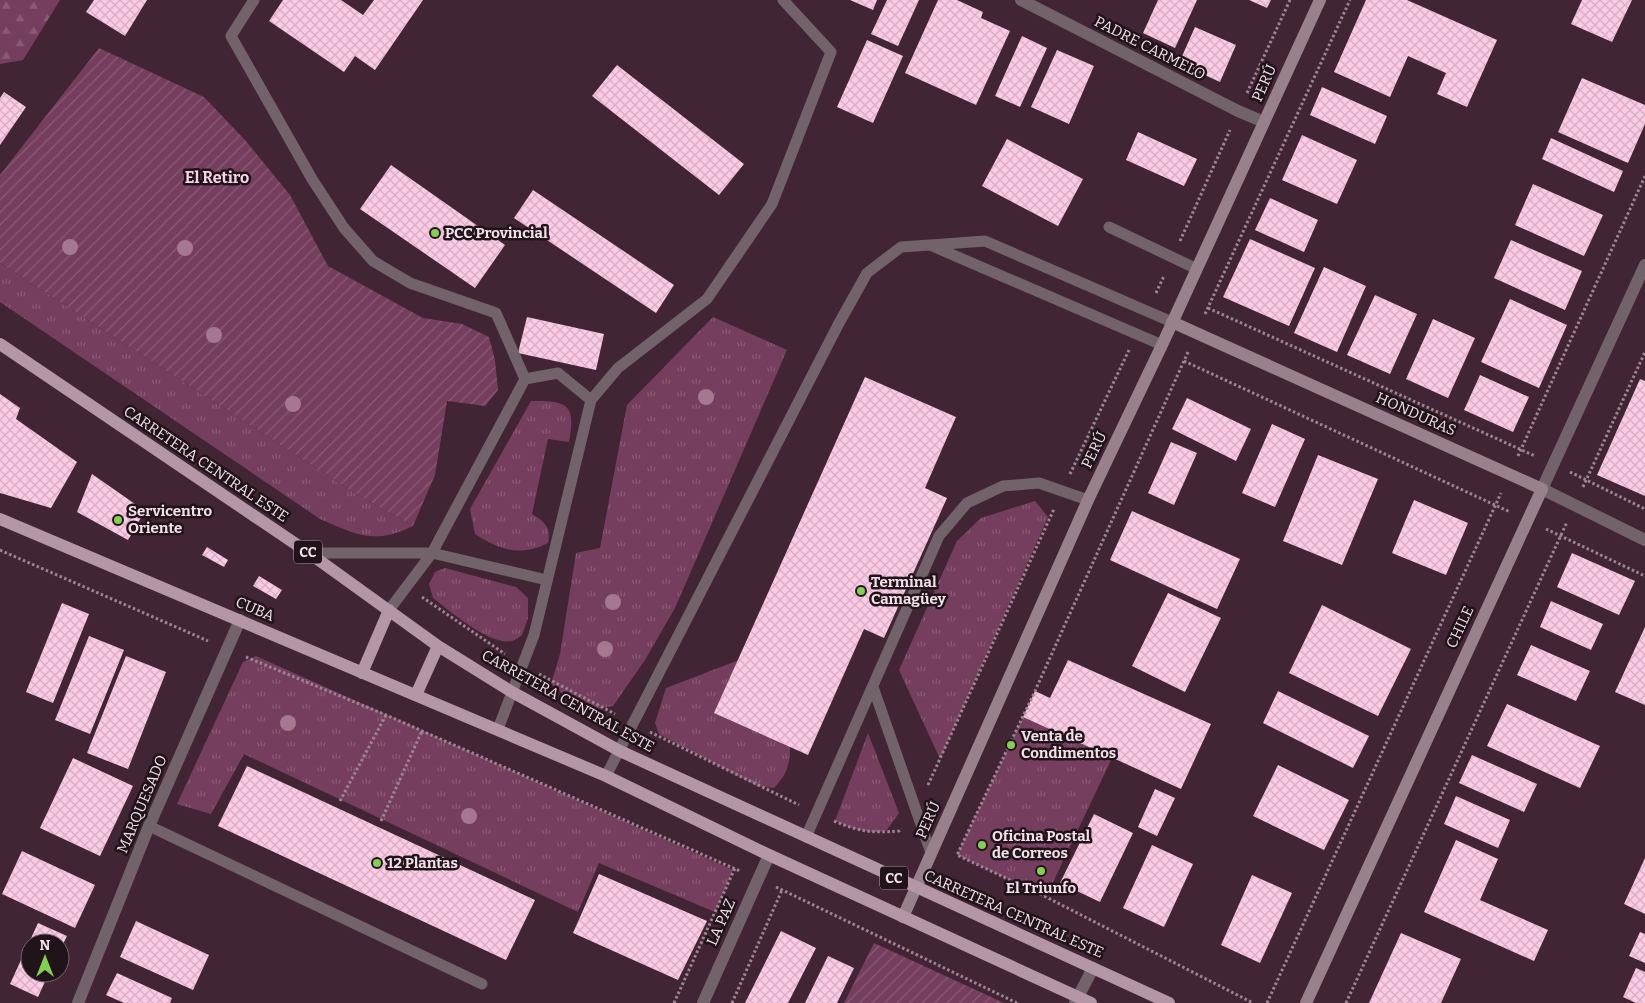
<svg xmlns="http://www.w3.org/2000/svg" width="1645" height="1003" viewBox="0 0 1645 1003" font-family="Bitter,serif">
<defs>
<pattern id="grass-tufts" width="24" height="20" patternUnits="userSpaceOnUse" patternTransform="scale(1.25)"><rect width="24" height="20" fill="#763e5e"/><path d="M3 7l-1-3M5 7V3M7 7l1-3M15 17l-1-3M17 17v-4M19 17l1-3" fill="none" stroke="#8a5a75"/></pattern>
<pattern id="forest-firs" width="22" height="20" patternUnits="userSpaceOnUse" patternTransform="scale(1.25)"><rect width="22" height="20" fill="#763e5e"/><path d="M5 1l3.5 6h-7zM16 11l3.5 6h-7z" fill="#8a5a75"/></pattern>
<pattern id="garden-furrows" width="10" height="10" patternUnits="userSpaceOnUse" patternTransform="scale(1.25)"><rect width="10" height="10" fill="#763e5e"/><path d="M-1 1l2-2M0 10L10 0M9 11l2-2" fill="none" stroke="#8a5a75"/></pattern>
<pattern id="building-cross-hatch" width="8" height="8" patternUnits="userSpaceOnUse" patternTransform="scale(1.25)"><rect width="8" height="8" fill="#fbcae4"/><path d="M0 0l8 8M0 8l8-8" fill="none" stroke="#d7afc4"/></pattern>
</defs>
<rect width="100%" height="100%" fill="#412535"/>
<path fill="url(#grass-tufts)" d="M0,263L353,492L413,526C374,545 357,535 320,519L0,302Z
M713,317L787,350L675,608L645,660L613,706L597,709L568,698L551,684L560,654L576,553L600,548L627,405Z
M531,401C568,401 576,404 569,442L548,439L532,514C545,522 551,527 548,543C520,557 500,550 475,534L470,509Z
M1035,501L1048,517L940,759L899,670L957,541L981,518Z
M445,568L516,587L528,598V618L522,635C519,637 515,640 512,641C490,646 450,611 433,598L429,584L435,572Z
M256,656L733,870L715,912L599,863L578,912L244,754L211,814L177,804L243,662Z
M739,660L790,746C790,765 787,774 774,788L757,786L659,734L655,723L666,688Z
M1023,717L1112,758L1046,897L957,855Z
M868,733L899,813L886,831C866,834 853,829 835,821Z"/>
<path fill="url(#forest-firs)" d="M0,0H60L23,60L0,64Z"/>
<path fill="url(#garden-furrows)" d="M99,48L204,97L245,140L290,195L328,266L423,318L462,324L489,337L495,360L498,390L485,406L447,401L435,475L413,526L353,492L0,263V175Z
M874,943L1004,1003H844Z"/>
<path fill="url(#building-cross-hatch)" d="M94,0H147L125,36L86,12Z
M283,0H341L363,15L374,0H423L375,70L355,56L344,72L269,21Z
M850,0H877L873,10Z
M887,0H919L898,46L871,34Z
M938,0H957L983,12L981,18L1010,31L976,105L905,73Z
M1158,0H1197L1175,48L1143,33Z
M1249,0H1271L1267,8Z
M1366,0H1407L1497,40L1467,107L1437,94L1446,73L1408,56L1390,97L1334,72Z
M1582,0H1632L1612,42L1571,24Z
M1195,27L1236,45L1220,82L1179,63Z
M1022,36L1047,48L1020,107L995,96Z
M867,40L903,56L873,123L837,107Z
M1057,50L1094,66L1069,124L1031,107Z
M617,65L744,164L719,195L592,96Z
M1582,78L1645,105V124L1628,163L1558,132Z
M1322,87L1387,116L1375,144L1310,115Z
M4,92L26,107L0,145V98Z
M1138,132L1197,159L1184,186L1126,160Z
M1302,135L1357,160L1337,204L1282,180Z
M1551,138L1623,171L1614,192L1542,159Z
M1007,139L1083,179L1058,226L982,186Z
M391,165L505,245L475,288L360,209Z
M1533,184L1603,215L1584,256L1515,225Z
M533,190L674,285L656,313L514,218Z
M1270,198L1318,220L1304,252L1255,230Z
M1250,239L1315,268L1289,326L1223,297Z
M1511,240L1582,271L1565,310L1494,278Z
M1324,267L1366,286L1337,352L1294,333Z
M1375,295L1417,314L1390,374L1347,355Z
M1510,299L1567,325L1539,388L1481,362Z
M527,317L604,334L596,370L518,353Z
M1433,319L1475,338L1448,398L1406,379Z
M1480,375L1529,397L1513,432L1464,410Z
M865,377L956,417L925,488L947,498L884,638L864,629L808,755L714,713Z
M1640,379L1645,381V496L1597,475Z
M0,394L20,408L16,419L77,462L51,508L0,493Z
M1187,398L1251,429L1236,461L1172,429Z
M1272,424L1305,439L1275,507L1242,493Z
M1171,442L1197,453L1174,505L1148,493Z
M1318,455L1378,479L1342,565L1283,541Z
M92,474L145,511L128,540L77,512Z
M1414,500L1468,523L1446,575L1392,553Z
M1132,511L1240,559L1217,609L1110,560Z
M207,547L228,560L224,567L202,555Z
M1572,553L1635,581L1619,615L1557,587Z
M259,576L282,590L276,599L253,586Z
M1168,593L1221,618L1185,692L1132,666Z
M1551,601L1603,624L1591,650L1540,627Z
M62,603L89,614L53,703L26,692Z
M1322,605L1411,649L1378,716L1289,673Z
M1645,627V705L1615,692Z
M89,636L124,650L90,734L55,720Z
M1531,645L1590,671L1576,701L1517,675Z
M126,656L166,672L128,769L87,753Z
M1068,660L1211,724L1181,789L1023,717L1035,691L1050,698Z
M1278,691L1369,736L1353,768L1263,723Z
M1507,704L1600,746L1580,788L1487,746Z
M1472,755L1537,784L1524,812L1459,783Z
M73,758L133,786L100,856L40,828Z
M1278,765L1349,800L1324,850L1253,816Z
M247,766L535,900L506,960L218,826Z
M1155,789L1175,798L1157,836L1138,827Z
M1456,796L1510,820L1498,848L1444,824Z
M1094,814L1133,833L1100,902L1060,883Z
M1456,840L1498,859L1480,900L1548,930L1534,961L1424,912Z
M1152,845L1193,864L1164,927L1123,908Z
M22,851L95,885L75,928L2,894Z
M1645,858V914L1624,904Z
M599,874L707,921L678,980L573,933Z
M1252,875L1292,893L1260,963L1221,945Z
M136,921L209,955L193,990L120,957Z
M38,923L67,936L60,950V943H30V973H49L38,997L10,984Z
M781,931L816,948L788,1003H745Z
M1640,932L1645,934V963L1629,956Z
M1401,933L1461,959L1441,1003H1369Z
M828,956L854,968L837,1003H805Z
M1636,968L1645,972V1003H1636L1623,997Z
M117,973L172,998L170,1003H124L106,995Z"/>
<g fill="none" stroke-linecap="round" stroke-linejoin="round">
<path stroke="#9d8692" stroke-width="3" stroke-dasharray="2.5 2.5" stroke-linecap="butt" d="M1247,93L1290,0
M1180,241L1230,130
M1156,293L1164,276
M1208,308L1535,456
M1205,314L1350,0
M1188,352L1035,691L957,855L1046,897L1253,1003
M1184,361L1510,512
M1518,456L1645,176
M1570,472L1645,509
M1070,474L1129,350
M1583,487L1645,352
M1546,529L1645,576
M0,550L208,641
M422,597L505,654
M246,657L386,715L740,871
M539,674L615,714
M650,732L799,805
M928,785L1054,509
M340,801L386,715
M381,821L422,731
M834,821C860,832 872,833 899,831L902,829
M776,887L1017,1003
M674,1003L735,868
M732,1003L782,890
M1267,1003L1501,493
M1346,1003L1567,522"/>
<path stroke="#72636b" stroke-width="11" d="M254,0L231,36L312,179L344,228L373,261L410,283L496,313L525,379
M1109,227L1197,269
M931,245L985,241L1172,322
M591,400L618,368L707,299L772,204L831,52L783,0
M309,553H432L547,580
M389,610L432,553L525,379
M873,687L931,853
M498,729L534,635L591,400L558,373L525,379
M606,776L838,325L867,273L901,247L930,245L1162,345
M149,826L482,984
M806,837L939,536L967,503L1003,486L1039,483L1088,500"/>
<path stroke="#72636b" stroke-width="12" d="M1021,0L1238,111L1264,122
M1645,265L1542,489L1645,540
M78,1003L149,826L240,620
M703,1003L769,855
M1075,1003L1093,968"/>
<path stroke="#98808c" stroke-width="12" d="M1172,322L1542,489L1306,1003
M903,917L1088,500L1162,345L1320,0"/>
<path stroke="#b496a6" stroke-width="12" d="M0,344L309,553L438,646L512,692L620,751L1169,1003
M0,519L606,776L769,855L1091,1003
M362,673L389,610
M416,695L438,646"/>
</g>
<g fill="#a57790">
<circle cx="70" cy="247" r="8"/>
<circle cx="185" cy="248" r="8"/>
<circle cx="214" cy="335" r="8"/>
<circle cx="706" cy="397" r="8"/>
<circle cx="293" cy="404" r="8"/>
<circle cx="613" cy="602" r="8"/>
<circle cx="605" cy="649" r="8"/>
<circle cx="288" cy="723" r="8"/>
<circle cx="469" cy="816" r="8"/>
</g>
<g fill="#82d050" stroke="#20131a" stroke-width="2">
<circle cx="435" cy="233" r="5"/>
<circle cx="118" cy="520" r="5"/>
<circle cx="861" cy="591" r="5"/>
<circle cx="1011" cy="745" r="5"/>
<circle cx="982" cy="845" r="5"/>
<circle cx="377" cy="863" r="5"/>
<circle cx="1041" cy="871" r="5"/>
</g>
<g text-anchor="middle" stroke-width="5" stroke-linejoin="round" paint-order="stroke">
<g fill="#20131a" stroke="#b4a2ab" stroke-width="1">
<rect x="294" y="540.5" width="28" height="23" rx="4"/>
<rect x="880" y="866.5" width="28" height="23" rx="4"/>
</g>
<g font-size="14" font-weight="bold" fill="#f3e0e9">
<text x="308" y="557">CC</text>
<text x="894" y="883">CC</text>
</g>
<g font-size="15" fill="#f3e0e9" stroke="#20131a">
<text transform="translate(1150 48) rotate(27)" y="5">PADRE CARMELO</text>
<text transform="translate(1264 83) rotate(-66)" y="5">PERÚ</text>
<text transform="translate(1416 414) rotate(24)" y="5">HONDURAS</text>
<text transform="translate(1094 450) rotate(-64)" y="5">PERÚ</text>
<text transform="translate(206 464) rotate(34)" y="5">CARRETERA CENTRAL ESTE</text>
<text transform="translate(255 609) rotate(23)" y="5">CUBA</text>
<text transform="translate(1460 627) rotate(-65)" y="5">CHILE</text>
<text transform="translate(568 701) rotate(29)" y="5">CARRETERA CENTRAL ESTE</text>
<text transform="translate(142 804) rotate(-67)" y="5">MARQUESADO</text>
<text transform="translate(928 820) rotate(-66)" y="5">PERÚ</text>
<text transform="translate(1014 914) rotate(24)" y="5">CARRETERA CENTRAL ESTE</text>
<text transform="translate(721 922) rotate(-66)" y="5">LA PAZ</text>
</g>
<g font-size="15" font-weight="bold" fill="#f3e0e9" stroke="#20131a" text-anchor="start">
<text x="445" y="238">PCC Provincial</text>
<text x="128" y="516">Servicentro<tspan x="128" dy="17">Oriente</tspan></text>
<text x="871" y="587">Terminal<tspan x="871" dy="17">Camagüey</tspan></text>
<text x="1021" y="741">Venta de<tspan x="1021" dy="17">Condimentos</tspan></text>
<text x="992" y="841">Oficina Postal<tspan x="992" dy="17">de Correos</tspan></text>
<text x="387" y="868">12 Plantas</text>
<text x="1041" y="893" text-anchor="middle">El Triunfo</text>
</g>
<g font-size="16" font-weight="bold" fill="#f9d3e7" stroke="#20131a">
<text x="217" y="183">El Retiro</text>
</g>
</g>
<g transform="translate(45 958)"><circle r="24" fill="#20131a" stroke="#74656d"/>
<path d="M0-4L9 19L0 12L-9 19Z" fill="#82d050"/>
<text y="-8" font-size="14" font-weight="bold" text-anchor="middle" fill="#f3e0e9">N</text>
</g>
</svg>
